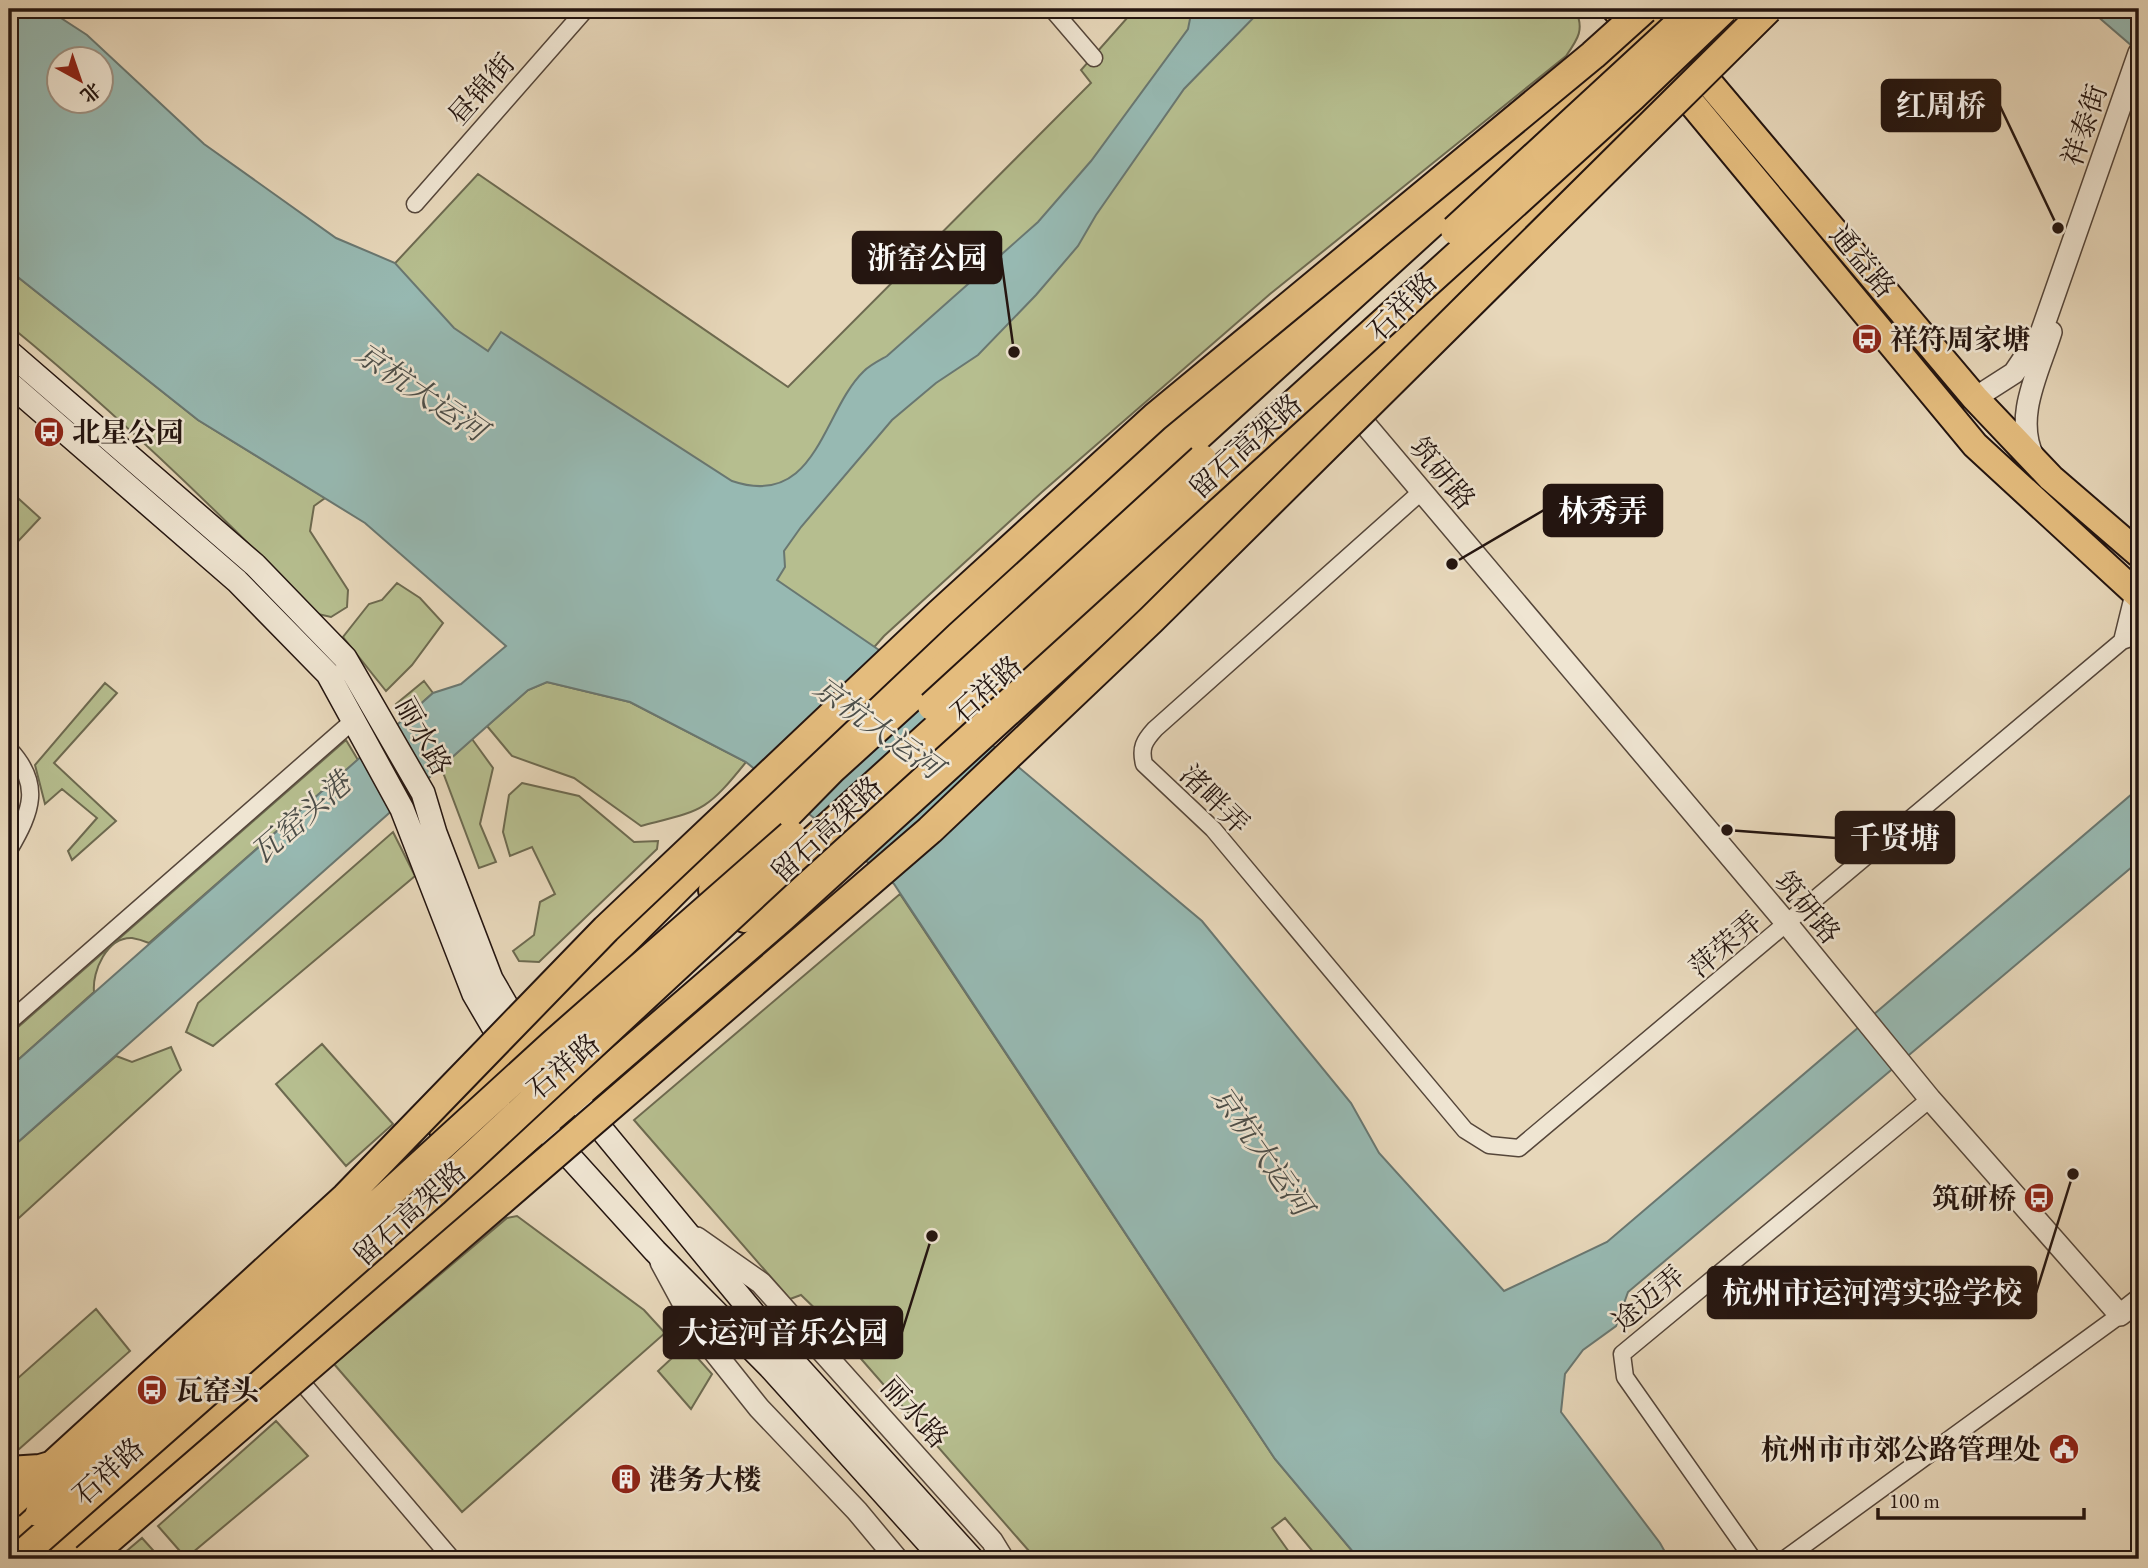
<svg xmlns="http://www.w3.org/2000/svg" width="2148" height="1568" viewBox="0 0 2148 1568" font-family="'EB Garamond','Noto Serif SC',serif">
<rect width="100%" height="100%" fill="#e7d7ba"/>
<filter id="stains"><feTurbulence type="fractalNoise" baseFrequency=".00286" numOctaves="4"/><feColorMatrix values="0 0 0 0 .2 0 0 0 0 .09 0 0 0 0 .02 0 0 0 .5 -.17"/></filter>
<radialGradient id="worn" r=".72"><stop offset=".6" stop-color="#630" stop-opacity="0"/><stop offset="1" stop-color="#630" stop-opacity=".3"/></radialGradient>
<path fill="#b6be8f" stroke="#6d6a50" stroke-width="2" d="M1135,9H1575C1585,29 1578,39 1566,56L1270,294L1042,492L884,636L854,670L346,316L478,174L788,387L1091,83L1081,70Z
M9,270L198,420L325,498L314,506L310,531L348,590L347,607L331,617L318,614C219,512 119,415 9,325Z
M9,490L40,518L9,551Z
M397,583L420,598L443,623L412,665L386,691L343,637L369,604L382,600Z
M424,681L433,693L404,719L396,704Z
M547,682L630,702L746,762C705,813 702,810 641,826L574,778L512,756L487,726L528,690Z
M105,683L117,693L54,763L116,821L72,860L68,851L97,818L62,789L45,804L35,765Z
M472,739L493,768L480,824L496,862L479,868L441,767Z
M346,740L358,760L149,943C144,941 138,939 132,938C107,937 92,971 94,992L9,1068V1035Z
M522,783L579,796L634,842L658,841L657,849L539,962L519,961L513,951L534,935L540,902L555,894L532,847L510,856L503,832L509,795Z
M393,832L415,876L213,1046L186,1032L198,1003Z
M900,894L1275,1459L1359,1559H1319L1285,1518L1272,1528L1294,1559H1036L828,1321L801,1295L790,1299L634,1120Z
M322,1044L393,1124L346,1166L276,1084Z
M171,1047L181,1070L9,1227V1150L116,1056L132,1062Z
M517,1216L644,1310L665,1333L462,1512L334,1364L507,1218Z
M96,1309L130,1351L9,1458V1371L17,1379Z
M686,1345L712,1374L691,1409L658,1371Z
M276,1421L308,1456L186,1558L158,1526Z
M142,1538L161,1559H117Z"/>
<path fill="#97b9b2" stroke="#697771" stroke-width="2" fill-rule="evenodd" d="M9,9H47L87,35L204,144L336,238L395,263L454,328L488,351L501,332L732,481C817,510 822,411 864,371C870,365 880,360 887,356L1038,222L1091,161L1188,29L1190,19L1185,9H1262L1184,89L1096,215L1078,246L1036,295L978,355L936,383L892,420L801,527L784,551L785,567L777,580L879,650L1202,921L1351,1103L1379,1153L1504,1291L1607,1242L2139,788V861L1628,1292L1616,1326L1583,1350L1565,1374L1561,1412L1660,1543L1669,1559H1359L1275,1459L894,884L746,762L630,702L547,682L528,690L9,1150V1068L433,693L461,684L506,646L365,523L198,420L9,270ZM60,60H102V102H60Z
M2089,9H2135L2139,12V52Z"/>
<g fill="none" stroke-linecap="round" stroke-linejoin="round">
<g stroke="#55463a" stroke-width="19">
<path id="minor" d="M1052,9L1094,58
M415,204L586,9
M1422,491L1155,729C1144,741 1140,748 1144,764L1213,829L1465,1130L1489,1145L1519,1148L2122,641L2139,635
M2122,641L2134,592
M9,749C42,784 32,811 9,850
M9,1022L354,720
M293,1372L452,1559
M1753,1559L1625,1377L1622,1354L1930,1099
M1785,1559L2120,1315"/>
</g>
<g stroke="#55463a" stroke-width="24">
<path id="tertiary" d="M1975,398L2014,373L2041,333L2139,53
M1348,404L1788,925L1930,1099L2120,1315L2139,1300
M2034,458C2013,418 2039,371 2051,332
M697,1238L761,1283L992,1541L1003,1559
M661,1262L700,1334L759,1408L857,1511L897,1559"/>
</g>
<g stroke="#241510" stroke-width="26">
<path id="secondary" d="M9,352L255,565L345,658L423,793L435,833L491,979L524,1036
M9,383L237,581L328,674L402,809L474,994L508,1052
M564,1084L791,1359L972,1559
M550,1135L655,1251L770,1367L943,1559"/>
</g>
<g stroke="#241510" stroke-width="30">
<path id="primary" d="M1615,9L1642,40
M1689,59L1975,398L2051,478L2139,554
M1670,77L1975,445L2139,596
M1486,172L1675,9
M1555,199L1747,9
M443,1130L511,1056L720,847L1293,326L1363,270
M9,1535L54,1493
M56,1559L542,1126L784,917L1347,404L1493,261"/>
</g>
<g stroke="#241510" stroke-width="32">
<path id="trunk" d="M713,890L831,770L1501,160
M745,918L866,821L1429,299L1569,185"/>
</g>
<use href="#minor" stroke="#efe5d2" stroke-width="16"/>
<use href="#tertiary" stroke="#efe5d2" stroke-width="21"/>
<use href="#secondary" stroke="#efe5d2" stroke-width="23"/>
<use href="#primary" stroke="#e4bc7d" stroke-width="26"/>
<use href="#trunk" stroke="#e4bc7d" stroke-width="28"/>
<g stroke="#241510" stroke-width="32" stroke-linecap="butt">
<path id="trunk-bridge" d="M1455,230L1695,9
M932,706L1202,459
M9,1471L40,1469L57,1464
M9,1505L346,1197L606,929L939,614L1155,417L1593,55L1644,9
M40,1513L553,1044L791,835
M17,1559L434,1192L784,867L1632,97L1724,9
M86,1559L930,830L1151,620L1768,9"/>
</g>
<use href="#trunk-bridge" stroke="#e4bc7d" stroke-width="28"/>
</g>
<defs>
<g id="bus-disc" transform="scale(1.575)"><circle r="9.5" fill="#8f2418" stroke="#efe5d2"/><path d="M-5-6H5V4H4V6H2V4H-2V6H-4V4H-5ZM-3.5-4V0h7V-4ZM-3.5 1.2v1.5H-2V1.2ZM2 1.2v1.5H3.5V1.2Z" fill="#fff"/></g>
<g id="civic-disc" transform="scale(1.575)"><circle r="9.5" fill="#8f2418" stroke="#efe5d2"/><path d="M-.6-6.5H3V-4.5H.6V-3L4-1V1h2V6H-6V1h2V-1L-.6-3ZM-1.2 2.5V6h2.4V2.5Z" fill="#fff"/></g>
<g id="building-disc" transform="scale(1.575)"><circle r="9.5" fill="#8f2418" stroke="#efe5d2"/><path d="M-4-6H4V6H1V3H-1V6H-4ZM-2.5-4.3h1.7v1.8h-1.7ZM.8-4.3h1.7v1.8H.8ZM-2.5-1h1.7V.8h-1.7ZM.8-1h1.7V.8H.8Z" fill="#fff"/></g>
</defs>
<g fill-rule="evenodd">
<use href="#bus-disc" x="1867" y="339"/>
<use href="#bus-disc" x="49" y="432"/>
<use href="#bus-disc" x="2039" y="1198"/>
<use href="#bus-disc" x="152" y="1390"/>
<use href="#civic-disc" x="2064" y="1449"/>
<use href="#building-disc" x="626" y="1479"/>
</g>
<g text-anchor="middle" stroke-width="5" stroke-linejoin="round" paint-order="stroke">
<g font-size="28" fill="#241510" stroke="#efe5d2">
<text transform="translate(481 89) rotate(-49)" y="10">昼锦街</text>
<text transform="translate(2084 125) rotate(-71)" y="10">祥泰街</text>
<text transform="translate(1863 261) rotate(50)" y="10">通益路</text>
<text transform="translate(1402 306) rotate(-45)" y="10">石祥路</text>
<text transform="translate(1245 446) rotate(-42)" y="10">留石高架路</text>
<text transform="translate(1443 473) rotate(50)" y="10">筑研路</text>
<text transform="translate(986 689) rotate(-42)" y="10">石祥路</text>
<text transform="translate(424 736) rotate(61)" y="10">丽水路</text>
<text transform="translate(1215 799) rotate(45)" y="10">渚畔弄</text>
<text transform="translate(826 829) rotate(-43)" y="10">留石高架路</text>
<text transform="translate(1808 907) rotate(50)" y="10">筑研路</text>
<text transform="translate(1725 944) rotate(-40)" y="10">萍荣弄</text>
<text transform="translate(563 1066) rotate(-40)" y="10">石祥路</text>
<text transform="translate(409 1213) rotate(-42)" y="10">留石高架路</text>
<text transform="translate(1648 1298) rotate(-40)" y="10">途迈弄</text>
<text transform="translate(915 1412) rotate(48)" y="10">丽水路</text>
<text transform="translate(108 1471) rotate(-42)" y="10">石祥路</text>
</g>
<g font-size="28" font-weight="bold" fill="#241510" stroke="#efe5d2" text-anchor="start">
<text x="1890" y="349">祥符周家塘</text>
<text x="72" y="442">北星公园</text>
<text x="2016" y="1208" text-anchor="end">筑研桥</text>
<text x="175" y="1400">瓦窑头</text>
<text x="2041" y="1459" text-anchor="end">杭州市市郊公路管理处</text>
<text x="649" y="1489">港务大楼</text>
</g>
<g font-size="30" font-style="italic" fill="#4c4e49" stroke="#efe5d2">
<text transform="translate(421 392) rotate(34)" y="10">京杭大运河</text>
<text transform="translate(878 728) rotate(36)" y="10">京杭大运河</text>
<text transform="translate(301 818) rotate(-41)" y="10">瓦窑头港</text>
<text transform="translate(1262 1151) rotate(55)" y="10">京杭大运河</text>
</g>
</g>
<path fill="none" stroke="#241510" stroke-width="2.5" d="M2058 228L2000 106M1014 352L1001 258M1452 564L1544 510M1727 830L1836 838M2073 1174L2036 1293M932 1236L902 1332"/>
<g fill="#241510" stroke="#efe5d2" stroke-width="2.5">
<circle cx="2058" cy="228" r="7"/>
<circle cx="1014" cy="352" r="7"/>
<circle cx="1452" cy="564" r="7"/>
<circle cx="1727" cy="830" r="7"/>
<circle cx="2073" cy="1174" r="7"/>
<circle cx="932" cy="1236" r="7"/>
</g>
<g fill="#241510" stroke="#241510" stroke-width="2.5">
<rect x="1882" y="80" width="118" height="51" rx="7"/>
<rect x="853" y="232" width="148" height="51" rx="7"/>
<rect x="1544" y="485" width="118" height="51" rx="7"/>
<rect x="1836" y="812" width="118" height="51" rx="7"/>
<rect x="1708" y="1267" width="328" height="51" rx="7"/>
<rect x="664" y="1307" width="238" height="51" rx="7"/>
</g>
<g font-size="30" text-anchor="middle" font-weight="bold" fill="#fff">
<text x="1941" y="116">红周桥</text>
<text x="927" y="268">浙窑公园</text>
<text x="1603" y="521">林秀弄</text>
<text x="1895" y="848">千贤塘</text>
<text x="1872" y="1303">杭州市运河湾实验学校</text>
<text x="783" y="1343">大运河音乐公园</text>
</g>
<rect width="2148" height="1568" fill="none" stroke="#e7d7ba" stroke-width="35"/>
<rect x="10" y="10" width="2127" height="1547" fill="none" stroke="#241510" stroke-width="3.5"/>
<rect x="18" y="18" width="2113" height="1533" fill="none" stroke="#241510" stroke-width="2"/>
<g transform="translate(80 80) rotate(140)"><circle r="33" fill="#efe5d2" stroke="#9e9284" stroke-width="2"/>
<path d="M0-5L12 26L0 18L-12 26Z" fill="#8f2418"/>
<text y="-10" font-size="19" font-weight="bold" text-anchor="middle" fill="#241510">北</text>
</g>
<path d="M1878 1508v10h206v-10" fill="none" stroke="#241510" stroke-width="3.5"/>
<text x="1889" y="1508" font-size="21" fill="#241510" stroke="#efe5d2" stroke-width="5" paint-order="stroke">100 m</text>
<rect width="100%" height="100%" filter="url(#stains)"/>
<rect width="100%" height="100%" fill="url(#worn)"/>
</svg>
